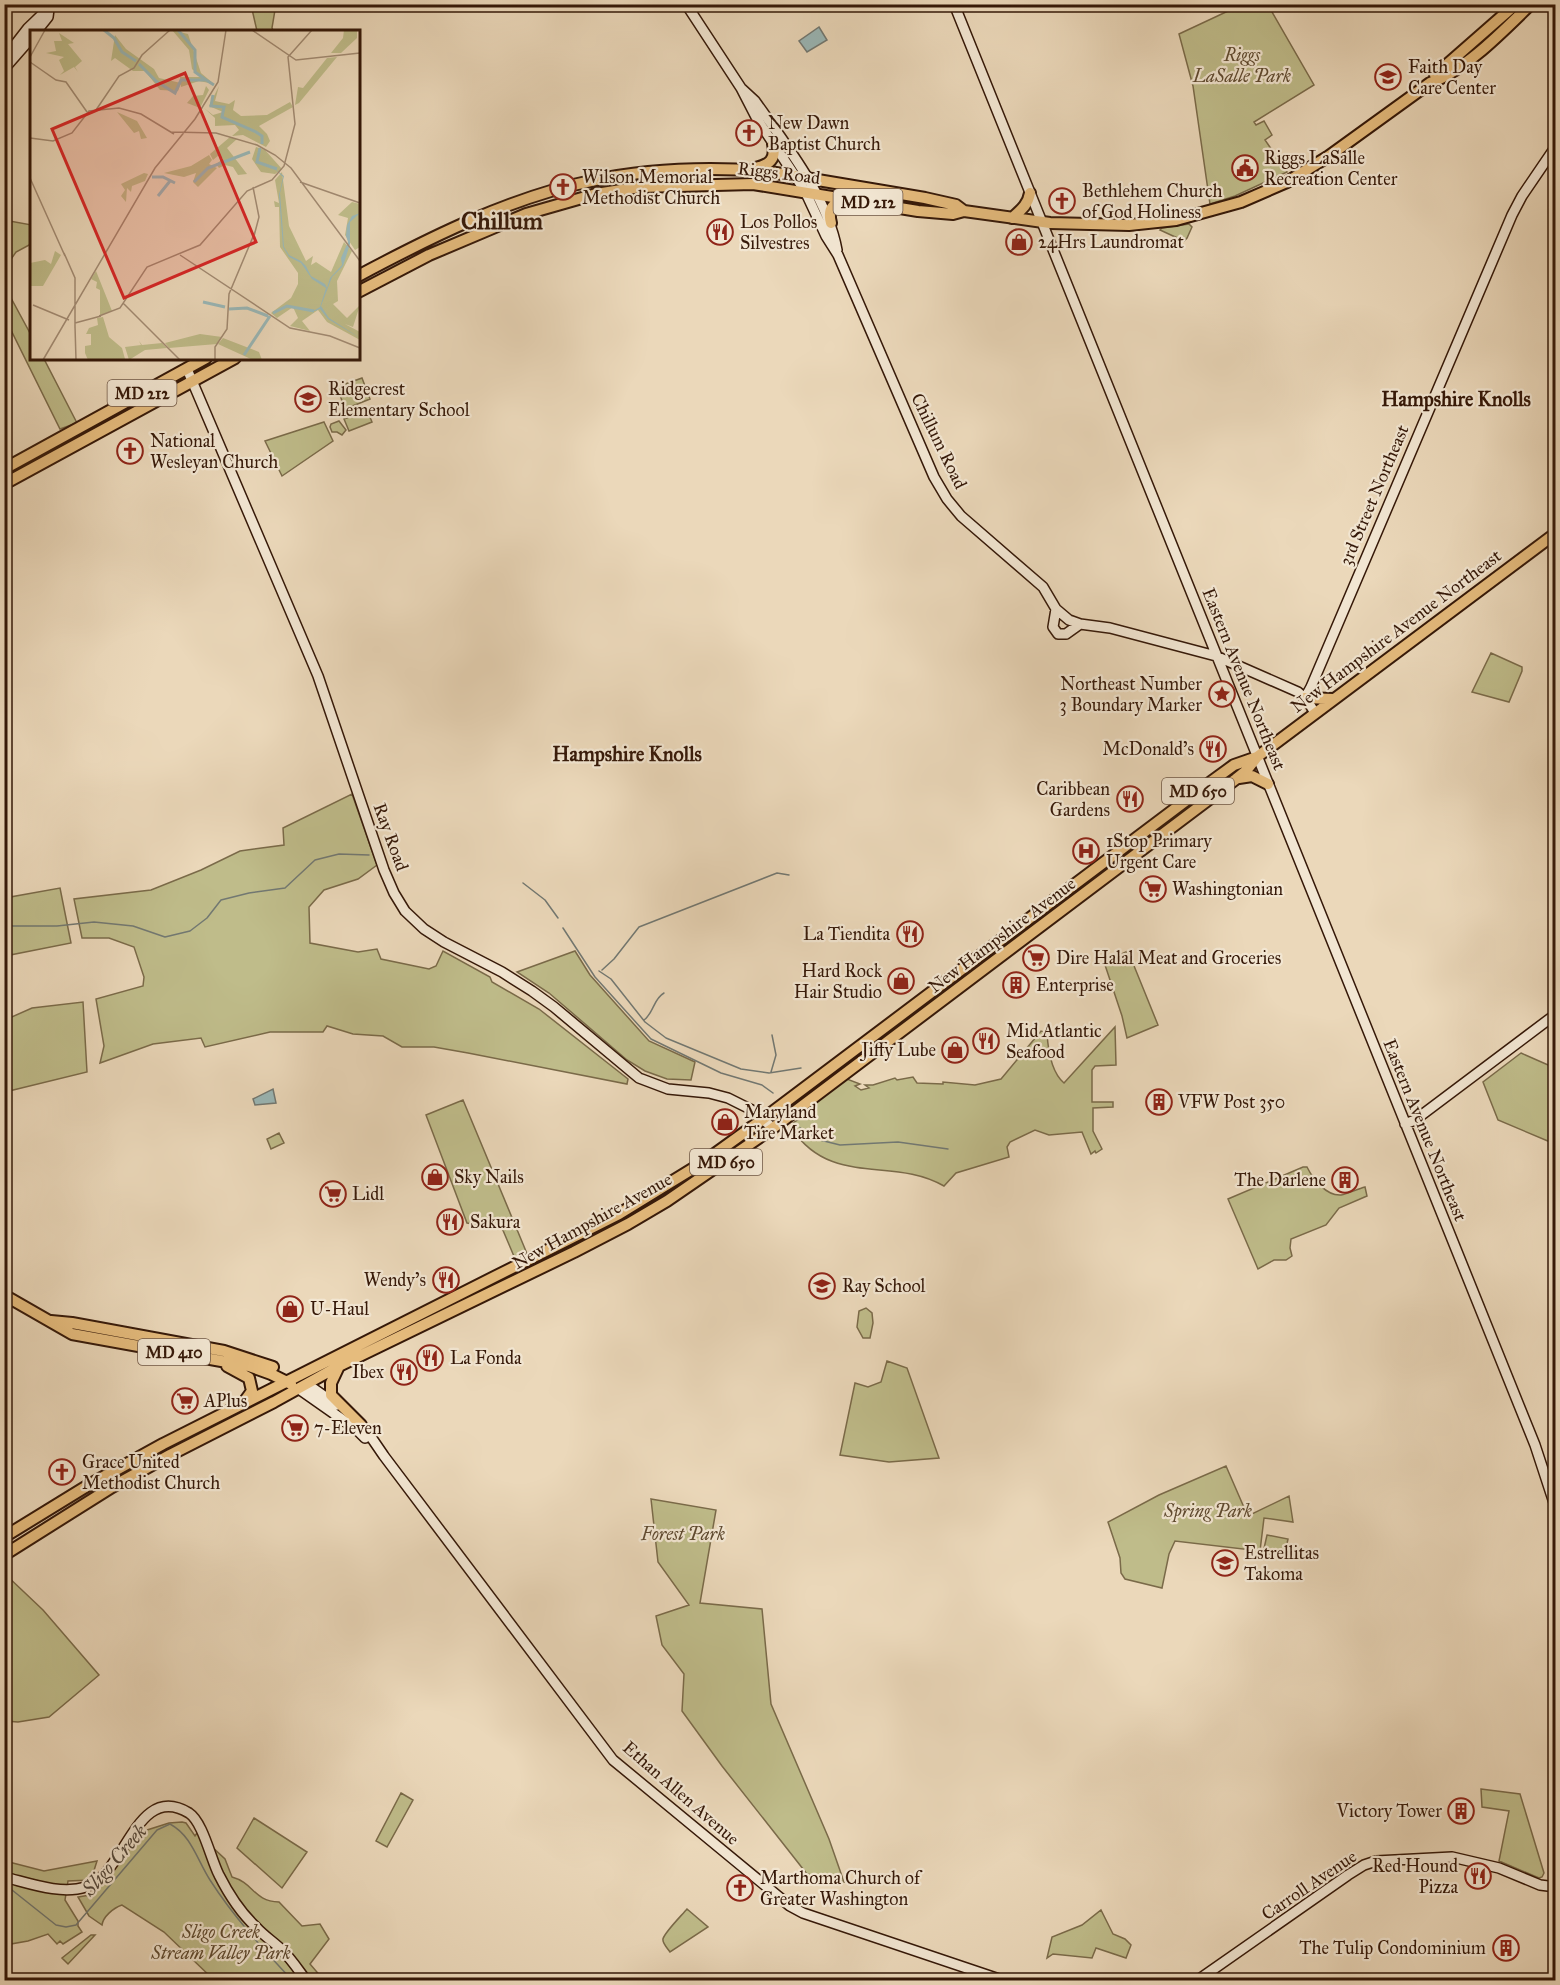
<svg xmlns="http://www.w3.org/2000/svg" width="1560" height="1985" viewBox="0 0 1560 1985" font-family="'IM FELL Great Primer',serif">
<rect width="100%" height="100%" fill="#ebd8ba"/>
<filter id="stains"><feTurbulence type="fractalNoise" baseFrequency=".00333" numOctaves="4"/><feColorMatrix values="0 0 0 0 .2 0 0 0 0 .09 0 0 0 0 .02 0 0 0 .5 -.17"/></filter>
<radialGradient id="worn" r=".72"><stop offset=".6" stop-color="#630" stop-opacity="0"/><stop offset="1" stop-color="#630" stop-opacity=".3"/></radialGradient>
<path fill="#bfbc8a" stroke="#7a6a49" stroke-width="1.5" d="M1243,4L1268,5L1314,85L1254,122L1256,125L1264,121L1272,135L1265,140L1287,172L1235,196L1210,204L1193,86L1179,34Z
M251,5V4L288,5L275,10L272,28L274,32L257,31Z
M4,220L32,225L31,244L16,252L5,268Z
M1189,224L1192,227L1187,238L1184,241L1160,230L1162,228Z
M4,285L31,335L32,358L44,359L77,423L60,429L5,318Z
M362,378L370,399L345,409L337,387Z
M368,412L372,422L349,431L344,419L352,416L356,417Z
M339,421L346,430L342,435L337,432H332L330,427L331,424Z
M324,422L333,441L282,476L265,441Z
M1491,653L1522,667V671L1509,702L1472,692Z
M352,794L377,865L358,879L324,890L309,907L310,943L358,952L377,949L381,959L429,969L436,966L443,951L490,977L492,982L539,1009L628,1079L627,1084L468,1053L434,1047H402L383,1036L353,1034L327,1026L323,1032H270L205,1047L201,1038L153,1044L100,1063L104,1046L96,999L143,986L144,977L134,947L109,938H82L74,899L151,890L201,870L240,851L284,845L283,828Z
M60,888L71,943L5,956V898Z
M575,951L590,975L649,1041L695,1062L691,1080L667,1079L645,1071L627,1060L549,993L517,972Z
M1128,951L1158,1025L1127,1038L1122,1016L1104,962Z
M83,1002L87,1072L5,1092V1020L32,1008Z
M1115,1027L1116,1065L1095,1066L1092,1070V1102H1113V1107L1093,1108V1131L1102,1149L1096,1153L1095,1151L1091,1154L1082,1132L1049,1135L1035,1130L1010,1142L1007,1147L1009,1157L956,1173L944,1186C893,1156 832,1188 792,1129L793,1123L808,1113L806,1110L847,1079L860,1084L855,1086L861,1090L869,1088L865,1085H873L895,1078L897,1080L913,1077L917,1083L943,1084V1082L975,1085L1001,1079L1041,1031L1047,1033C1048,1050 1051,1072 1064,1083Z
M1521,1053L1555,1068V1144L1498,1120L1483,1082Z
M463,1100L528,1256L516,1261L502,1228L467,1223L426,1115Z
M279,1133L284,1143L271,1149L267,1139Z
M1303,1167H1307C1313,1179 1326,1196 1341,1195C1348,1194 1357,1189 1365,1187L1367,1196L1339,1208L1326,1225L1291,1239L1290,1248L1292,1256L1286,1260H1274L1258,1269L1228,1199Z
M866,1308L872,1313L873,1323L870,1338H863L857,1327L859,1311Z
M887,1361L907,1368L939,1458L889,1462L840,1455L855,1383L868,1387L881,1382Z
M1226,1466L1246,1512L1250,1515L1289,1496L1293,1522L1264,1518L1260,1551L1175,1541L1169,1554L1162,1588L1125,1579L1121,1573L1120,1558L1108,1522L1159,1495Z
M651,1499L716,1510L700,1603L762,1609L771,1704L829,1839L844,1882L807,1874L722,1766L682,1711L684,1674L662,1645L656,1616L689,1605L658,1562Z
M1267,1535L1288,1539L1284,1557L1263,1553Z
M5,1574L43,1610L99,1675L49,1717L18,1722L5,1721Z
M1481,1789L1520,1794L1544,1873L1542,1877L1539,1878L1499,1861L1509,1811L1482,1807Z
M401,1793L413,1800L387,1847L376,1841Z
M254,1818L307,1852L282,1888L237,1848Z
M182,1822L186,1823L195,1836L197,1833L225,1859L232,1877C254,1883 253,1901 279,1902L302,1926L320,1924L329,1939L310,1964L322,1978L328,1976L338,1980H214L164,1932L122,1905C113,1908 103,1917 102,1925L89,1916L78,1897L90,1895L109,1875L144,1831L169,1823Z
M5,1861L44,1871L97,1861L91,1880L68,1881L65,1900L78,1921V1926L82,1932L63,1944L60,1941L57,1944L48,1934L28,1941L5,1945Z
M687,1909L708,1927L670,1952C668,1949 662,1943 663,1939C664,1933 682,1915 687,1909Z
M1101,1910L1113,1934L1125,1939L1131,1945L1126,1958L1096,1948L1092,1958L1053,1954L1047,1958L1052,1937L1082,1925Z
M91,1935H95L68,1964L62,1958Z"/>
<path fill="#9ab8b8" stroke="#727872" stroke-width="1.5" d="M819,27L827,40L807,52L799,41Z
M273,1089L276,1103L255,1105L253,1099Z"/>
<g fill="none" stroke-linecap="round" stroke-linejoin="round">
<path stroke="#727872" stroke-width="1.5" d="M523,883L545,900L558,918
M4,924L13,926H57L94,922L133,926L165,937L190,931L207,918L221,900L249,893L285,888L315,860L339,854L369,855
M563,928L595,977L651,1039L721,1073L762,1085L773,1093
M602,970L614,959L639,927L777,873L789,875
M599,971L611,979L645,1022L666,1038L741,1069L769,1073L801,1068
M644,1020C654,1013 653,999 664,993
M771,1072L776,1055L772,1035
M800,1128L820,1140L840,1145L898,1142L948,1149
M4,1888L12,1890L56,1925L66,1927L76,1925L157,1830L170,1824C192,1836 197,1860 210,1880C233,1916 263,1949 292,1980"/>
<g stroke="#351808" stroke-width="12">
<path id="secondary" d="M686,4L741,88L757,119L805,191L826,236L838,255L934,477L947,499L961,516L1043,587L1056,609L1069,620L1080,624L1110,628L1216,656L1298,692L1307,700L1315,713
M954,4L1535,1445L1556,1509
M36,32L48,17L49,9
M4,59L28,28L53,4
M4,69L32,37
M742,89L755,101C786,145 827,196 837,250
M187,369L318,676L384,870L394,893L405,911L424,929L444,942L502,972L532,991L554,1007L639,1078L668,1089L709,1093L728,1098L750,1109L773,1128
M1056,609L1053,627L1058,634H1066L1080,624
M1305,698L1311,687L1512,215L1522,196L1556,146
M1405,1124L1415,1120L1556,1014
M307,1384L337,1405
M299,1389L356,1429L365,1438
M357,1421L371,1437L384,1456L613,1760L790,1906L803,1913L1002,1980
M4,1877C29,1883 60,1895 86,1887C126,1874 136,1781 189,1813C203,1822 211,1860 219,1875C228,1893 241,1913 256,1927C264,1936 275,1943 283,1951C292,1960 299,1971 306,1980
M1198,1980L1348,1875L1364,1865L1376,1861L1452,1857L1499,1868L1540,1885L1556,1887"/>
</g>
<g stroke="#351808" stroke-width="14">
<path id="primary" d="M1435,75L1516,4
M755,168C770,165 776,159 773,144
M1012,218C1021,210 1028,205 1030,193
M831,223C827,208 834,201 849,200
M358,276C429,238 511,197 591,181C646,169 707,167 764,171L925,198L956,205L964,211
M358,292L429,255L526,214L596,194L640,187L753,184L918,211L953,214L964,211L1050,223L1129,225L1176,220L1241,202L1287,182L1329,156L1430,83C1466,70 1503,31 1531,4
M4,469L206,358
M4,484L235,358
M1305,698L1333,699
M1239,778L1252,776L1268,784
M4,1295L72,1334L249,1366L271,1374L291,1384
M51,1321L72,1323L224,1351L273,1367
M227,1366L249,1378L252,1391L244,1402
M339,1366L331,1383V1395L361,1425
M4,1537L87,1486L163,1444L619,1214L702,1163L763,1119L1212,781L1234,765L1257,757
M4,1555L112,1487L170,1455L274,1402L339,1366L574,1252L628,1224L667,1201L773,1128L1236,779L1246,771L1257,757L1556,533"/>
</g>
<use href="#secondary" stroke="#f2e6d2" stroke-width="9"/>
<use href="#primary" stroke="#e6bc7d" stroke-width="10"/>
</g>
<defs>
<g id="school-ring" transform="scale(1.35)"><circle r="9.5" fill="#f2e6d2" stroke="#8f2418" stroke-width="1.5"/><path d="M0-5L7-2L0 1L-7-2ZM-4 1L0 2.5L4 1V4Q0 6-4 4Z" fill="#8f2418"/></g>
<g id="church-ring" transform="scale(1.35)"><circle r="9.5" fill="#f2e6d2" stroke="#8f2418" stroke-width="1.5"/><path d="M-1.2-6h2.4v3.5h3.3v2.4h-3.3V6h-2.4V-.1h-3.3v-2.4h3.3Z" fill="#8f2418"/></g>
<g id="civic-ring" transform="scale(1.35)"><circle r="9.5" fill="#f2e6d2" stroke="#8f2418" stroke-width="1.5"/><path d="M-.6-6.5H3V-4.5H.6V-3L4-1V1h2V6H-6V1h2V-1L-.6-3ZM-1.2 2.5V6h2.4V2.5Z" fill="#8f2418"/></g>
<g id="restaurant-ring" transform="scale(1.35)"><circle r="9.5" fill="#f2e6d2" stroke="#8f2418" stroke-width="1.5"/><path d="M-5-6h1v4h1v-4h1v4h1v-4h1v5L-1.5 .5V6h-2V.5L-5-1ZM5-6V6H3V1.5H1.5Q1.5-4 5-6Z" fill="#8f2418"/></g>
<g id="shop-ring" transform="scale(1.35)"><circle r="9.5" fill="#f2e6d2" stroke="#8f2418" stroke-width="1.5"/><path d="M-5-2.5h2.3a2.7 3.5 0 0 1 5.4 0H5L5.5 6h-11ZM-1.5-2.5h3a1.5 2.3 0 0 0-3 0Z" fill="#8f2418"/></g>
<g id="sight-ring" transform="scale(1.35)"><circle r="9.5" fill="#f2e6d2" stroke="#8f2418" stroke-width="1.5"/><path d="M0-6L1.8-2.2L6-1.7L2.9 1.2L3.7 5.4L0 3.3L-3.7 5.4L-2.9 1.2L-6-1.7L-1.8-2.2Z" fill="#8f2418"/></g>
<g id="hospital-ring" transform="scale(1.35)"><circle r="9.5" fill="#f2e6d2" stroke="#8f2418" stroke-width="1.5"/><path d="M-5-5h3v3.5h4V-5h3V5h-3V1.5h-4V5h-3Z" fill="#8f2418"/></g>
<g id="supermarket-ring" transform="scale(1.35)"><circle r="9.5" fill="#f2e6d2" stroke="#8f2418" stroke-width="1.5"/><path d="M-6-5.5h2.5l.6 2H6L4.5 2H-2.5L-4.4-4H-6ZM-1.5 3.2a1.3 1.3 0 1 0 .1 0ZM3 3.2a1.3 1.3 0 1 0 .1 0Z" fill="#8f2418"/></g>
<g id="building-ring" transform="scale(1.35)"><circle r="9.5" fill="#f2e6d2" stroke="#8f2418" stroke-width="1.5"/><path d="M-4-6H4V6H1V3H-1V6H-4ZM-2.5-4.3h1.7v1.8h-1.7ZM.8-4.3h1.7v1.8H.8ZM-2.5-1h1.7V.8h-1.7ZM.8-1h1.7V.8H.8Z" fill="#8f2418"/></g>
</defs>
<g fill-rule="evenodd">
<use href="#school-ring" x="1388" y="77"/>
<use href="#church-ring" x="749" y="133"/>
<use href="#civic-ring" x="1245" y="168"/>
<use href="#church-ring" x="563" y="187"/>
<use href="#church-ring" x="1062" y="201"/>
<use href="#restaurant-ring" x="720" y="232"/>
<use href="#shop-ring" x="1019" y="242"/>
<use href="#school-ring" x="308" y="399"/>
<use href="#church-ring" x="130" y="451"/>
<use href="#sight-ring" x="1222" y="694"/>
<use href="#restaurant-ring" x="1213" y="749"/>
<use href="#restaurant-ring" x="1130" y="799"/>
<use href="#hospital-ring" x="1086" y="851"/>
<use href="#supermarket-ring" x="1153" y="889"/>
<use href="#restaurant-ring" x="910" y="934"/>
<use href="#supermarket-ring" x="1036" y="958"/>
<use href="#shop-ring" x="901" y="981"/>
<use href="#building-ring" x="1016" y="985"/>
<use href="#restaurant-ring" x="986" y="1041"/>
<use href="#shop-ring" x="955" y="1050"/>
<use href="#building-ring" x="1159" y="1102"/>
<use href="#shop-ring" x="725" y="1122"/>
<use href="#shop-ring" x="435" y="1177"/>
<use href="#building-ring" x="1345" y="1180"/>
<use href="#supermarket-ring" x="333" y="1194"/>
<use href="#restaurant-ring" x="450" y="1222"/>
<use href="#restaurant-ring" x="446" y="1280"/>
<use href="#school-ring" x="822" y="1286"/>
<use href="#shop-ring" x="290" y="1309"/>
<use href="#restaurant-ring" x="430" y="1358"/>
<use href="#restaurant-ring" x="404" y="1372"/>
<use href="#supermarket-ring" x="185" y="1401"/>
<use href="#supermarket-ring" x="295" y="1428"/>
<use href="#church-ring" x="62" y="1472"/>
<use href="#school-ring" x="1225" y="1563"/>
<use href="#building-ring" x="1461" y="1811"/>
<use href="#restaurant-ring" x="1478" y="1876"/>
<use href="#church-ring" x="740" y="1888"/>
<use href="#building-ring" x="1506" y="1948"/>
</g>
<g text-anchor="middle" stroke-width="4.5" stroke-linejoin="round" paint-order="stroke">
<g fill="#f2e6d2" stroke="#6e5645" stroke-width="1.5">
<rect x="833.5" y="189" width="69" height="26" rx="4.5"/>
<rect x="107.5" y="380" width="69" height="26" rx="4.5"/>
<rect x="1162" y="778" width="72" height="26" rx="4.5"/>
<rect x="690" y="1149" width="72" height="26" rx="4.5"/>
<rect x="138" y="1339" width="72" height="26" rx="4.5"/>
</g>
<g font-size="16" font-weight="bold" fill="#351808">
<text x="868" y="208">MD 212</text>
<text x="142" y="399">MD 212</text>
<text x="1198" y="797">MD 650</text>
<text x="726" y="1168">MD 650</text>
<text x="174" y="1358">MD 410</text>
</g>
<g font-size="18" font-style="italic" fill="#5e492f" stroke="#f2e6d2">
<text x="1242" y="61">Riggs<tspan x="1242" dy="21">LaSalle Park</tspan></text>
<text x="1208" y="1517">Spring Park</text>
<text x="683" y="1540">Forest Park</text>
<text x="221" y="1938">Sligo Creek<tspan x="221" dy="21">Stream Valley Park</tspan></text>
</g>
<g font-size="18" fill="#351808" stroke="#f2e6d2" text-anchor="start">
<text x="1408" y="73">Faith Day<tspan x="1408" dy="21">Care Center</tspan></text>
<text x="768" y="129">New Dawn<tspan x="768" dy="21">Baptist Church</tspan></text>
<text x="1264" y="164">Riggs LaSalle<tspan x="1264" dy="21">Recreation Center</tspan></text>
<text x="582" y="183">Wilson Memorial<tspan x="582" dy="21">Methodist Church</tspan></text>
<text x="1082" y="197">Bethlehem Church<tspan x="1082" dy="21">of God Holiness</tspan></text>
<text x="740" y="228">Los Pollos<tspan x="740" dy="21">Silvestres</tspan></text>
<text x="1038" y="248">24Hrs Laundromat</text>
<text x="328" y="395">Ridgecrest<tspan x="328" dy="21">Elementary School</tspan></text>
<text x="150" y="447">National<tspan x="150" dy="21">Wesleyan Church</tspan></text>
<text x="1202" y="690" text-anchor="end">Northeast Number<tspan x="1202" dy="21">3 Boundary Marker</tspan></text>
<text x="1194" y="755" text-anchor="end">McDonald's</text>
<text x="1110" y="795" text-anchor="end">Caribbean<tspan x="1110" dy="21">Gardens</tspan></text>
<text x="1106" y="847">1Stop Primary<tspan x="1106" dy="21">Urgent Care</tspan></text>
<text x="1172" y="895">Washingtonian</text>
<text x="890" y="940" text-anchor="end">La Tiendita</text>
<text x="1056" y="964">Dire Halal Meat and Groceries</text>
<text x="882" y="977" text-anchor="end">Hard Rock<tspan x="882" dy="21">Hair Studio</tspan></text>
<text x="1036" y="991">Enterprise</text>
<text x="1006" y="1037">Mid Atlantic<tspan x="1006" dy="21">Seafood</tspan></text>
<text x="936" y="1056" text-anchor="end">Jiffy Lube</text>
<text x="1178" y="1108">VFW Post 350</text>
<text x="744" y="1118">Maryland<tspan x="744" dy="21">Tire Market</tspan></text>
<text x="454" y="1183">Sky Nails</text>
<text x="1326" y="1186" text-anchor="end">The Darlene</text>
<text x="352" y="1200">Lidl</text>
<text x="470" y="1228">Sakura</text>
<text x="426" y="1286" text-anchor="end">Wendy's</text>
<text x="842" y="1292">Ray School</text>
<text x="310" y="1315">U-Haul</text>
<text x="450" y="1364">La Fonda</text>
<text x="384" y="1378" text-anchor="end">Ibex</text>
<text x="204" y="1407">APlus</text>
<text x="314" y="1434">7-Eleven</text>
<text x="82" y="1468">Grace United<tspan x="82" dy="21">Methodist Church</tspan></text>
<text x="1244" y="1559">Estrellitas<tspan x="1244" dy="21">Takoma</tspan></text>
<text x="1442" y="1817" text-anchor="end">Victory Tower</text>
<text x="1458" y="1872" text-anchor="end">Red Hound<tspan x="1458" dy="21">Pizza</tspan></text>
<text x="760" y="1884">Marthoma Church of<tspan x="760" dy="21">Greater Washington</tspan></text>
<text x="1486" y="1954" text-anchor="end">The Tulip Condominium</text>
</g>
<g font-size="18" fill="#351808" stroke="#f2e6d2">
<text transform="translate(779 173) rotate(7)" y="6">Riggs Road</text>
<text transform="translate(939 441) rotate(64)" y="6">Chillum Road</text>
<text transform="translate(1374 495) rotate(-67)" y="6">3rd Street Northeast</text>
<text transform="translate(1396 631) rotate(-37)" y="6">New Hampshire Avenue Northeast</text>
<text transform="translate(1244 679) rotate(68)" y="6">Eastern Avenue Northeast</text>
<text transform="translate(391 837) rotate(70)" y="6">Ray Road</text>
<text transform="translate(1002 935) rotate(-37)" y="6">New Hampshire Avenue</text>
<text transform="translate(1425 1130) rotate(68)" y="6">Eastern Avenue Northeast</text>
<text transform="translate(592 1221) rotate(-29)" y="6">New Hampshire Avenue</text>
<text transform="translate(681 1793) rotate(41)" y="6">Ethan Allen Avenue</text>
<text transform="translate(1309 1885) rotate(-34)" y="6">Carroll Avenue</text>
</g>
<g font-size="20" font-weight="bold" fill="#351808" stroke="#f2e6d2">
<text x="1456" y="406">Hampshire Knolls</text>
<text x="627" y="761">Hampshire Knolls</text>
</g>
<g font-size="20" font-style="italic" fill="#53483d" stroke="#f2e6d2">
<text transform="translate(114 1860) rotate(-49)" y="7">Sligo Creek</text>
</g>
<g font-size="24" font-weight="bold" fill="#351808" stroke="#f2e6d2">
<text x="502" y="229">Chillum</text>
</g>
</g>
<g transform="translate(30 30)">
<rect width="330" height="330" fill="#ebd8ba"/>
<path d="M142,0L158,4L171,43L184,54L169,51L151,57L150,47H171L162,39L159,20ZM314,0H327V8L311,23H301L313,8ZM29,3L44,13L38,14L52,31L45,37L48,42L44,37L30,45L34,41L29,30L34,27L16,23L26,21L24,11H32ZM85,5L96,19L124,39L129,48L151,53L148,61L130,60L115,41H103L85,28L81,31ZM307,27L269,73L265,75L268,57L273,58L297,28ZM176,56L179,60L170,78L157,73L163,66L173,65ZM189,56L185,71L199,74L205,70L203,80L211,86L237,85L260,72L263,77L229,96L237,104L240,111L236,117L213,105L202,106L209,100L205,95L185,96V88L174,78L183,85L193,82L179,76ZM87,82L107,91L117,108L111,109L109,101L104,103ZM200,107L207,109L197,118L217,144L208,145L203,137L195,135L189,138L186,134L193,129L189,125L183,130L180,124ZM226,117L235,120L252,139L245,144L231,142L222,129ZM179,125L182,130L179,134L187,138L168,157L163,152L166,143L154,147L134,143L161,136ZM252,142L259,196L276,231L283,226L281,235L286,232L301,242L314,212L322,221L307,251L308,271L303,274L317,288L330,275L323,297L315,294L330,302V310L297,292L288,280L272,291L280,301L260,296L268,288L263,277L247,288L241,283L261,268L268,254V243L250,217L249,177H245L244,171L249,173L245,150ZM114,143L118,144L115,151L102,156L101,162L97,158L96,172L91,166L95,160L91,154ZM322,172L330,174V217L325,220L315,205L318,188L308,185ZM25,221L31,225L13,256H0V233L15,230L21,234ZM66,241L82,281L70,285V260L66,258L67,252L61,249ZM73,287L79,307L92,318L95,329L58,330L55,323V316L61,315V304H56L59,298L68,295L67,288ZM170,304L192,307L187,314L139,318L135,313ZM193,308L229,322L232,330H223L188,314ZM109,311L112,315L132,313L137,318L115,320L99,330L95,317L111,315Z" fill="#bfbc8a"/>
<path d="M245,139L254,146L250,163L254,217L259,225L271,231L276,236L281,246L295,254L297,258L300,248L312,235L311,228L318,212L316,206L317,195L322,186L330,183L320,192V214L313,236L302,247L291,276L299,288L330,308L298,289L290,279L285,281H283L290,277L296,258L282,249L271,233L259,227L253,217L249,165L253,147Z" fill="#9ab8b8"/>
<path fill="none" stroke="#9ab8b8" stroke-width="3" d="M74,0L84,8L92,22L106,31M148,0L165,20V42L176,50M109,34L126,51L145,63L151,50H176L184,55M183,65L181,76L194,77L192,87L226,102L232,106V114M230,118L227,132L247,139M122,147H133L145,153M164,152L178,138L220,122M128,166L140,151M173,272L195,277M199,279L217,278L238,286M243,283L257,276L284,281M214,325L240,286"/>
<path fill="none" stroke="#a28b73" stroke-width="1.5" d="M222,0L266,30L330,23M0,27L15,0M0,32L26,50L36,52L57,82M66,80L89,46L104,38L112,25L140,0M141,102L186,103L227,115L245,125L261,138L330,231M0,108L23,111L42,103L59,81L89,78L111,84L144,104M0,148L35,226M270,152L330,173M223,157L229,187L224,206M34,223L45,248V298M150,225L260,298L300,306L330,318M93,273L150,330M3,275L39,290M69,286L90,278L117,237L170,215L217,161L242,150L254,136L265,94L258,27L282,0M45,293L71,286M45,296L46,330M13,330L125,138L165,89L188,52L196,0M185,330V317L197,299L199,264L225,202"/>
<path fill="#d62828" fill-opacity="0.15" stroke="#d62828" stroke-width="3" d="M155,43L226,212L94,268L22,99Z"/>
<rect width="330" height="330" fill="none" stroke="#351808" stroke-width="3"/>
</g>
<rect width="1560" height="1985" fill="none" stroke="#ebd8ba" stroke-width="24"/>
<rect x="6" y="6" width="1548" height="1973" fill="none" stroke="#351808" stroke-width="3"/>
<rect x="12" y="12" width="1536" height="1961" fill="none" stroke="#351808" stroke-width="1.5"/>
<rect width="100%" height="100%" filter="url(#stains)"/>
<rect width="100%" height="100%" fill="url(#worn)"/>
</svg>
